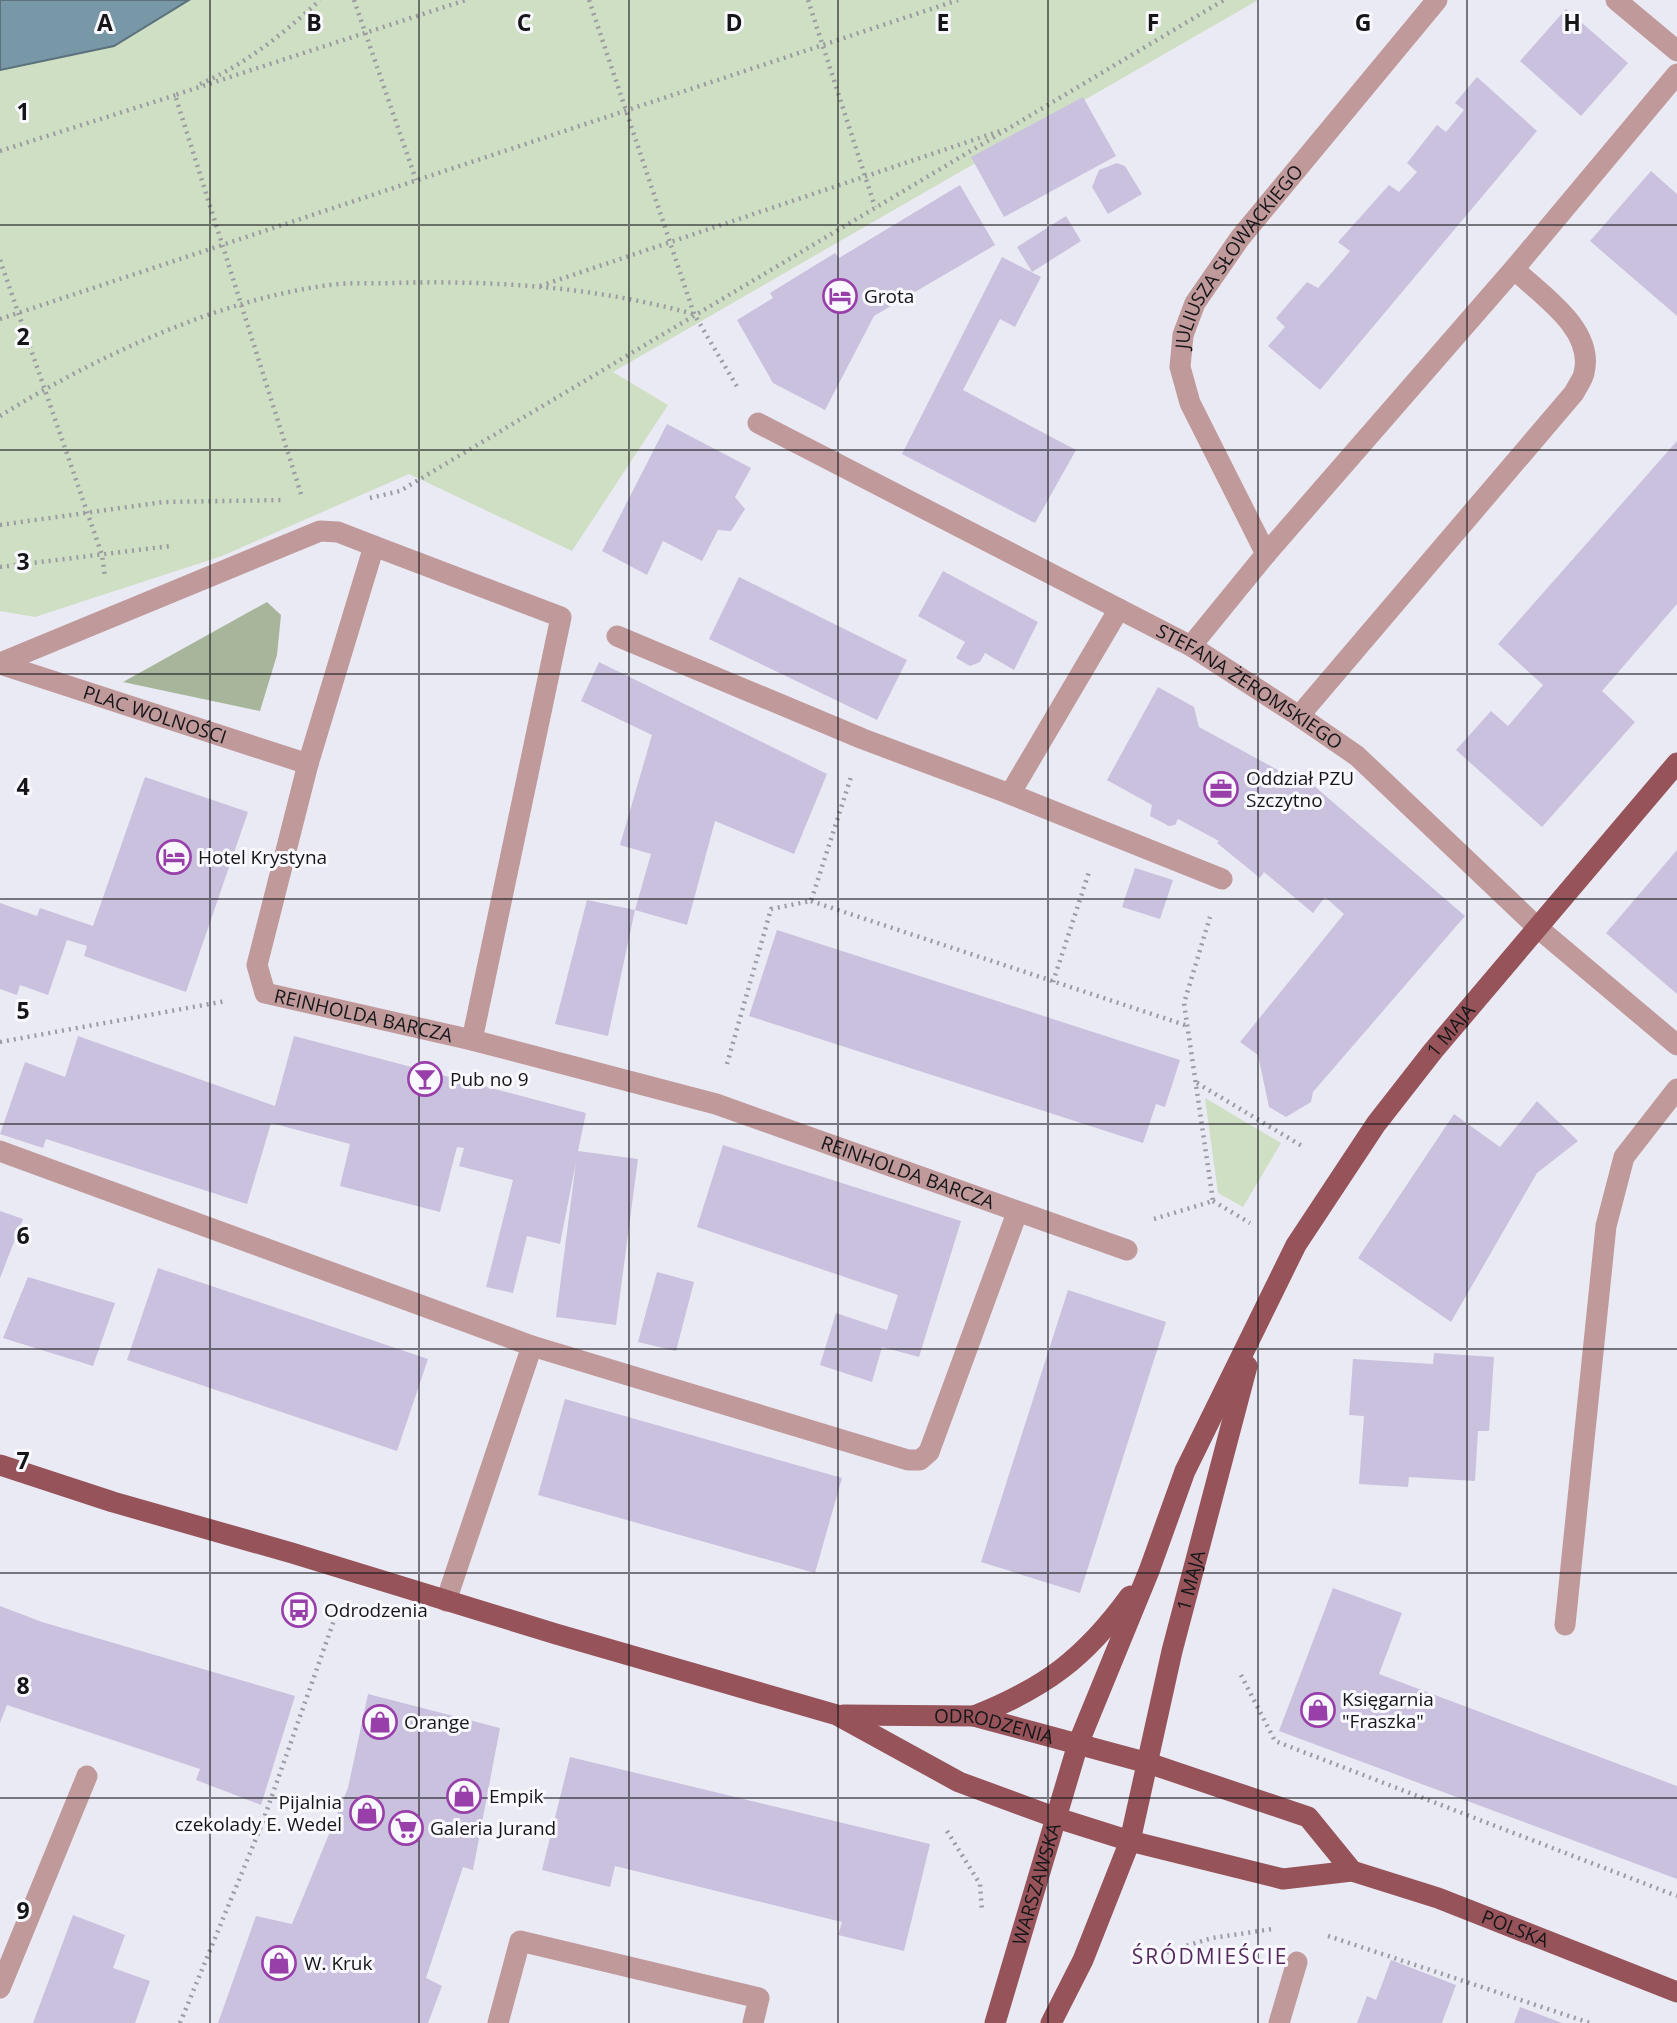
<svg xmlns="http://www.w3.org/2000/svg" width="1677" height="2023" viewBox="0 0 1677 2023" font-family="'Open Sans',sans-serif">
<rect width="100%" height="100%" fill="#eaeaf4"/>
<path fill="#cfdfc3" d="M189,0H1258L613,372L668,405L572,551L409,474L222,556L35,617L0,611V70L114,46Z
M1205,1098L1281,1143L1243,1207L1218,1193Z"/>
<path fill="#a7b69a" d="M267,602L281,615L277,655L260,711L123,682Z"/>
<path fill="#7898a7" stroke="#5b717c" stroke-width="2" d="M0,0H189L114,46L0,70Z"/>
<path fill="#cac1de" d="M1566,9L1628,63L1581,116L1520,61Z
M1477,77L1537,131L1320,390L1268,346L1285,327L1276,318L1307,282L1318,288L1333,271L1350,251L1338,242L1389,185L1399,192L1417,172L1407,163L1437,125L1446,132L1464,110L1455,103Z
M1083,97L1116,156L1004,217L971,157Z
M1117,163L1125,166L1142,194L1108,214L1092,187L1099,170Z
M1651,171L1677,194V316L1590,241Z
M960,185L995,245L874,316L825,410L773,383L737,320L773,298L770,293L835,253L839,258Z
M1066,216L1081,241L1032,272L1017,247Z
M1002,257L1041,277L1015,327L1000,319L963,390L1076,450L1035,523L902,454Z
M667,424L751,468L735,497L745,509L731,531L718,530L702,561L663,541L647,575L602,551Z
M1677,441V604L1602,691L1635,722L1542,827L1456,750L1491,711L1508,726L1543,685L1498,644Z
M943,571L1038,622L1014,670L985,653L980,662L970,666L956,658L965,642L918,616Z
M739,577L907,660L877,720L709,639Z
M599,662L827,774L794,854L715,821L687,925L635,910L651,854L620,845L652,735L581,701Z
M1158,687L1194,707L1199,727L1287,775L1298,772L1465,916L1313,1092L1311,1102L1286,1117L1269,1107L1258,1055L1240,1042L1344,914L1325,897L1313,913L1264,872L1260,878L1217,843L1219,841L1178,819L1175,825L1169,826L1150,816L1152,805L1107,780Z
M145,777L248,812L186,992L84,956L87,946L67,940L48,995L20,985L17,995L0,989V903L37,916L40,908L93,926Z
M1677,850V994L1606,933Z
M1135,868L1173,880L1160,919L1122,907Z
M587,900L635,910L608,1036L555,1024Z
M777,930L1180,1060L1165,1107L1156,1104L1143,1143L749,1016Z
M78,1036L275,1106L294,1036L586,1113L578,1151L638,1159L616,1325L556,1317L576,1162L560,1244L527,1236L513,1293L486,1287L513,1180L459,1166L464,1148L457,1147L440,1212L340,1186L350,1144L271,1123L247,1204L46,1139L43,1148L0,1134L25,1062L65,1077Z
M1537,1101L1578,1141L1537,1173L1451,1322L1358,1258L1454,1114L1500,1147Z
M723,1145L961,1221L919,1357L882,1347L872,1382L820,1365L836,1313L887,1330L898,1295L697,1227Z
M0,1211L23,1219L0,1278Z
M158,1268L428,1359L397,1451L127,1360Z
M657,1272L694,1282L676,1351L638,1342Z
M28,1277L115,1303L93,1366L3,1338Z
M1068,1290L1166,1322L1080,1593L981,1562Z
M1434,1353L1494,1357L1489,1431H1478L1475,1481L1409,1477L1408,1487L1359,1484L1364,1416L1349,1415L1353,1359L1433,1364Z
M565,1399L842,1478L815,1573L538,1495Z
M1333,1588L1402,1613L1379,1674L1677,1786V1879L1279,1731Z
M0,1606L42,1622L295,1696L261,1805L196,1780L200,1769L7,1705L0,1723Z
M368,1694L500,1728L473,1870L463,1867L426,1978L442,1986L428,2023H218L256,1916L292,1924L348,1788Z
M570,1757L930,1844L904,1951L838,1935L842,1922L615,1866L610,1887L542,1870Z
M73,1915L125,1935L113,1968L150,1981L135,2023H33Z
M1391,1960L1456,1985L1442,2023H1357L1367,1996L1376,2000Z
M1520,2007L1562,2023H1514Z"/>
<g fill="none" stroke-linecap="round" stroke-linejoin="round">
<path stroke="#9b9ba2" stroke-width="4.5" stroke-dasharray="2 5" stroke-linecap="butt" d="M354,0L416,180
M589,0L694,314L739,390
M808,0L875,207
M200,84C245,65 284,33 320,0
M0,151L176,95
M0,260L102,555L105,577
M540,286L1003,130
M0,319L958,0
M0,416C95,357 217,300 329,285C350,282 372,284 393,283C493,280 597,287 693,314
M301,494L175,95L466,0
M370,498L400,491L1224,0
M0,525L163,502L284,500
M0,567L170,546
M811,901L1188,1026
M1053,982L1090,869
M0,1042L226,1001
M727,1064L771,909L811,901L851,777
M1197,1083L1302,1146
M1213,1201L1250,1223
M1154,1219L1213,1201L1184,1003L1210,917
M1241,1675L1275,1741L1677,1896
M947,1831L980,1884L982,1911
M1328,1936L1590,2023
M1160,1954L1212,1938L1273,1929
M180,2023L262,1824L338,1609"/>
<g stroke="#c0999b" stroke-width="21">
<path d="M1616,0L1677,51"/>
<path id="s1" d="M758,423L1191,646L1299,716L1357,756L1538,928L1677,1045"/>
<path d="M374,546L561,617L472,1040"/>
<path d="M1266,554L1514,269L1677,74"/>
<path d="M617,636L863,739L1010,794L1119,609"/>
<path id="s2" d="M1191,646L1266,554L1190,403L1180,367L1183,335L1195,303L1240,238L1437,0"/>
<path id="s3" d="M0,663L320,531L338,532L374,546L308,764L257,965L265,993L472,1040L716,1104L1127,1250"/>
<path id="s4" d="M0,664L308,764"/>
<path d="M1299,716L1574,393C1577,387 1583,379 1584,373C1595,329 1541,295 1514,269"/>
<path d="M1010,794L1222,879"/>
<path d="M0,1151L532,1346L446,1601"/>
<path d="M532,1346L908,1460H920L929,1452L1017,1213"/>
<path d="M1565,1625L1606,1226L1624,1157L1677,1089"/>
<path d="M0,1988L87,1776"/>
<path d="M498,2023L520,1941L759,1998L753,2023"/>
<path d="M1279,2023L1297,1962"/>
</g>
<g stroke="#96545a" stroke-width="21">
<path id="s5" d="M0,1465L113,1502L292,1553L556,1634L837,1715L959,1782L1054,1817L1130,1841L1283,1879L1352,1871L1438,1898L1677,1992"/>
<path id="s6" d="M843,1715L974,1716L1148,1763L1308,1817L1352,1871"/>
<path d="M974,1716C1045,1688 1085,1658 1130,1596"/>
<path id="s7" d="M995,2023L1078,1744L1149,1571L1185,1471L1296,1245L1376,1124L1433,1051L1677,763"/>
<path id="s8" d="M1051,2023L1083,1960L1130,1841L1172,1651L1247,1366"/>
</g>
</g>
<path fill="none" stroke="#161619" stroke-width="2" stroke-opacity="0.55" d="M210,0V2023M419,0V2023M629,0V2023M838,0V2023M1048,0V2023M1258,0V2023M1467,0V2023M0,225H1677M0,450H1677M0,674H1677M0,899H1677M0,1124H1677M0,1349H1677M0,1573H1677M0,1798H1677"/>
<defs>
<g id="hotel-ring" transform="scale(1.75)"><circle r="9.5" fill="#f8f8fe" stroke="#983faa" stroke-width="1.5"/><path d="M-6-4.5h1.5V1H6V5H4.5V3h-9V5H-6ZM-4 0a1.8 1.8 0 1 1 3.6 0ZM.5 0V-2.5h3Q6-2.5 6 0Z" fill="#983faa"/></g>
<g id="office-ring" transform="scale(1.75)"><circle r="9.5" fill="#f8f8fe" stroke="#983faa" stroke-width="1.5"/><path d="M-6-3h4V-5.5h4V-3h4V5H-6ZM-1-4.5V-3h2v-1.5ZM-6 0V1H6V0Z" fill="#983faa"/></g>
<g id="bar-ring" transform="scale(1.75)"><circle r="9.5" fill="#f8f8fe" stroke="#983faa" stroke-width="1.5"/><path d="M-6-5H6L.8 .8V4.5H3.5V6h-7V4.5H-.8V.8Z" fill="#983faa"/></g>
<g id="bus-ring" transform="scale(1.75)"><circle r="9.5" fill="#f8f8fe" stroke="#983faa" stroke-width="1.5"/><path d="M-5-6H5V4H4V6H2V4H-2V6H-4V4H-5ZM-3.5-4V0h7V-4ZM-3.5 1.2v1.5H-2V1.2ZM2 1.2v1.5H3.5V1.2Z" fill="#983faa"/></g>
<g id="shop-ring" transform="scale(1.75)"><circle r="9.5" fill="#f8f8fe" stroke="#983faa" stroke-width="1.5"/><path d="M-5-2.5h2.3a2.7 3.5 0 0 1 5.4 0H5L5.5 6h-11ZM-1.5-2.5h3a1.5 2.3 0 0 0-3 0Z" fill="#983faa"/></g>
<g id="supermarket-ring" transform="scale(1.75)"><circle r="9.5" fill="#f8f8fe" stroke="#983faa" stroke-width="1.5"/><path d="M-6-5.5h2.5l.6 2H6L4.5 2H-2.5L-4.4-4H-6ZM-1.5 3.2a1.3 1.3 0 1 0 .1 0ZM3 3.2a1.3 1.3 0 1 0 .1 0Z" fill="#983faa"/></g>
</defs>
<g fill-rule="evenodd">
<use href="#hotel-ring" x="840" y="296"/>
<use href="#office-ring" x="1221" y="789"/>
<use href="#hotel-ring" x="174" y="857"/>
<use href="#bar-ring" x="425" y="1079"/>
<use href="#bus-ring" x="299" y="1610"/>
<use href="#shop-ring" x="1318" y="1710"/>
<use href="#shop-ring" x="380" y="1722"/>
<use href="#shop-ring" x="464" y="1796"/>
<use href="#shop-ring" x="367" y="1813"/>
<use href="#supermarket-ring" x="406" y="1828"/>
<use href="#shop-ring" x="279" y="1963"/>
</g>
<g text-anchor="middle" stroke-width="6" stroke-linejoin="round" paint-order="stroke">
<g font-size="19" fill="#161619" stroke="#f8f8fe">
<text dy="7" stroke="none"><textPath href="#s2" startOffset="453">JULIUSZA SŁOWACKIEGO</textPath></text>
<text dy="7" stroke="none"><textPath href="#s1" startOffset="558">STEFANA ŻEROMSKIEGO</textPath></text>
<text dy="7" stroke="none"><textPath href="#s4" startOffset="163">PLAC WOLNOŚCI</textPath></text>
<text dy="7" stroke="none"><textPath href="#s3" startOffset="968">REINHOLDA BARCZA</textPath></text>
<text dy="7" stroke="none"><textPath href="#s7" startOffset="1101">1 MAJA</textPath></text>
<text dy="7" stroke="none"><textPath href="#s3" startOffset="1535">REINHOLDA BARCZA</textPath></text>
<text dy="7" stroke="none"><textPath href="#s8" startOffset="466">1 MAJA</textPath></text>
<text dy="7" stroke="none"><textPath href="#s6" startOffset="152">ODRODZENIA</textPath></text>
<text dy="7" stroke="none"><textPath href="#s7" startOffset="145">WARSZAWSKA</textPath></text>
<text dy="7" stroke="none"><textPath href="#s5" startOffset="1594">POLSKA</textPath></text>
</g>
<g font-size="19" fill="#161619" stroke="#f8f8fe" text-anchor="start">
<text x="864" y="303">Grota</text>
<text x="1246" y="785">Oddział PZU<tspan x="1246" dy="22">Szczytno</tspan></text>
<text x="198" y="864">Hotel Krystyna</text>
<text x="450" y="1086">Pub no 9</text>
<text x="324" y="1617">Odrodzenia</text>
<text x="1342" y="1706">Księgarnia<tspan x="1342" dy="22">"Fraszka"</tspan></text>
<text x="404" y="1729">Orange</text>
<text x="489" y="1803">Empik</text>
<text x="342" y="1809" text-anchor="end">Pijalnia<tspan x="342" dy="22">czekolady E. Wedel</tspan></text>
<text x="430" y="1835">Galeria Jurand</text>
<text x="304" y="1970">W. Kruk</text>
</g>
<g font-size="21" letter-spacing="2" fill="#54295d" stroke="#f8f8fe">
<text x="1210" y="1964">ŚRÓDMIEŚCIE</text>
</g>
</g>
<g font-size="23" text-anchor="middle" font-weight="bold" fill="#161619" stroke="#f8f8fe" stroke-width="6" stroke-linejoin="round" paint-order="stroke">
<text x="105" y="31">A</text>
<text x="314" y="31">B</text>
<text x="524" y="31">C</text>
<text x="734" y="31">D</text>
<text x="943" y="31">E</text>
<text x="1153" y="31">F</text>
<text x="1363" y="31">G</text>
<text x="1572" y="31">H</text>
<text x="23" y="120">1</text>
<text x="23" y="345">2</text>
<text x="23" y="570">3</text>
<text x="23" y="795">4</text>
<text x="23" y="1019">5</text>
<text x="23" y="1244">6</text>
<text x="23" y="1469">7</text>
<text x="23" y="1694">8</text>
<text x="23" y="1919">9</text>
</g>
</svg>
